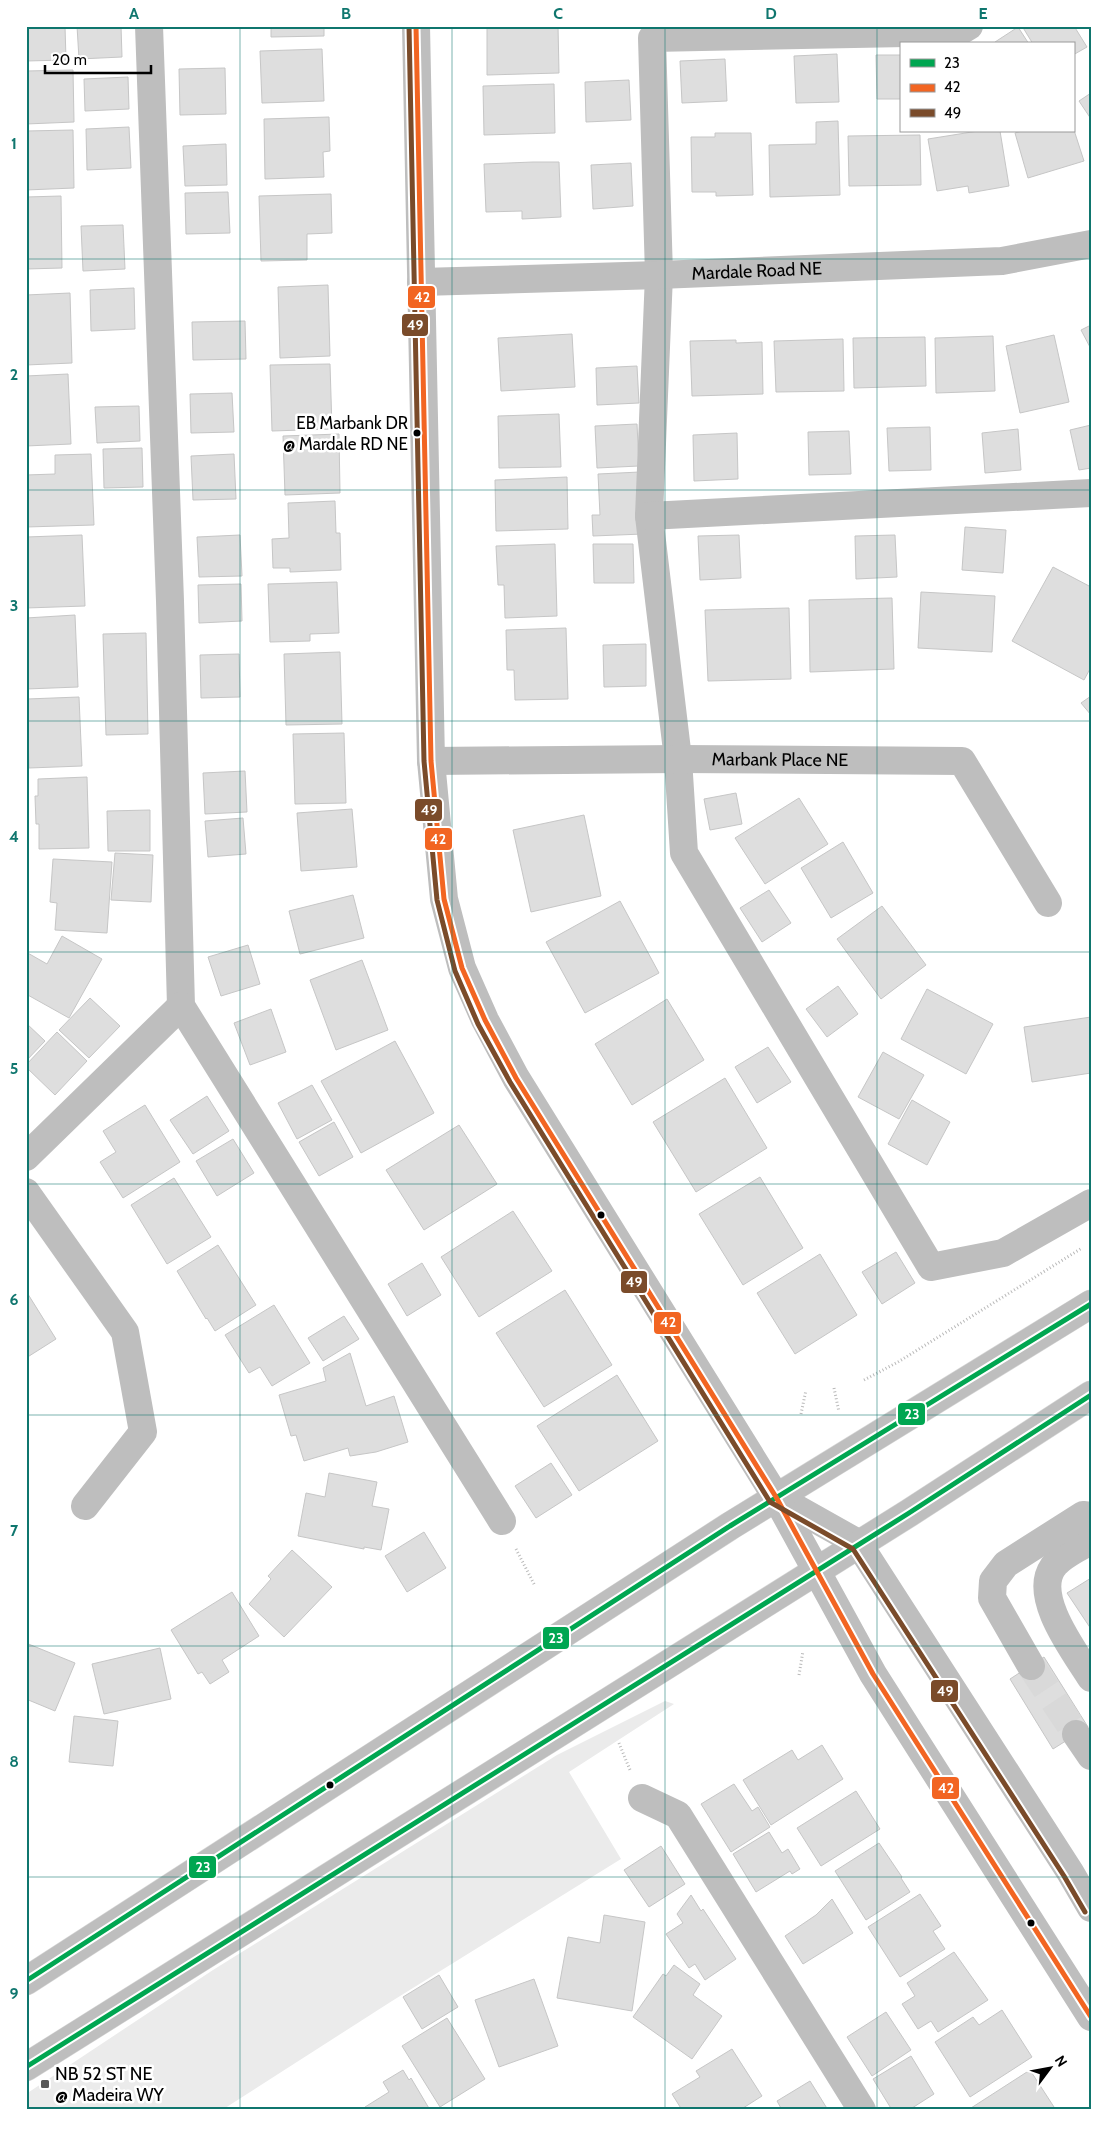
<svg xmlns="http://www.w3.org/2000/svg" width="1117" height="2136" font-family="Cabin,sans-serif">
  <rect width="100%" height="100%" fill="#fff"/>
  <polygon fill="#ebebeb" points="665,1701 674,1704 569,1772 621,1859 392,2001 222,2110 26,2110 26,2094 213,1970 557,1755"/>
  <g fill="#dedede" stroke="#c6c6c6">
    <polygon points="26,26 65,26 66,60 26,61"/>
    <polygon points="77,26 121,26 122,57 79,59"/>
    <polygon points="271,26 324,26 324,36 271,37"/>
    <polygon points="487,26 558,26 559,73 487,75"/>
    <polygon points="1022,26 1074,26 1087,47 1073,55 1073,44 1033,44"/>
    <polygon points="1018,27 1029,44 996,44 995,42"/>
    <polygon points="322,49 324,101 262,103 260,51"/>
    <polygon points="837,54 839,102 796,103 794,56"/>
    <polygon points="876,55 901,55 901,99 877,99"/>
    <polygon points="725,59 727,101 682,103 680,61"/>
    <polygon points="225,68 226,114 180,115 179,69"/>
    <polygon points="73,70 74,122 26,124 26,71"/>
    <polygon points="128,77 129,109 85,111 84,79"/>
    <polygon points="629,80 631,120 586,122 585,82"/>
    <polygon points="554,84 555,133 484,135 483,86"/>
    <polygon points="1091,93 1091,119 1079,101"/>
    <polygon points="329,117 330,151 323,152 324,177 265,179 264,119"/>
    <polygon points="838,121 840,195 770,197 769,145 816,144 816,122"/>
    <polygon points="129,127 131,168 87,170 86,129"/>
    <polygon points="1073,127 1084,161 1028,178 1015,133 1022,131 1073,131"/>
    <polygon points="73,130 74,188 26,190 26,131"/>
    <polygon points="978,131 1000,131 1009,186 969,193 968,186 937,191 928,139"/>
    <polygon points="715,133 751,133 753,195 716,196 716,192 692,192 691,137 715,137"/>
    <polygon points="920,135 921,185 849,186 848,136"/>
    <polygon points="226,144 227,185 185,186 183,146"/>
    <polygon points="533,162 559,162 561,217 522,219 522,211 486,212 484,164"/>
    <polygon points="631,163 633,206 593,209 591,165"/>
    <polygon points="228,192 230,233 186,234 185,193"/>
    <polygon points="331,194 332,233 307,234 307,260 261,261 259,196"/>
    <polygon points="61,196 62,268 26,269 26,197"/>
    <polygon points="123,225 125,269 83,271 81,226"/>
    <polygon points="328,285 330,356 280,358 278,287"/>
    <polygon points="134,288 135,329 91,331 90,290"/>
    <polygon points="70,293 72,363 26,365 26,295"/>
    <polygon points="245,321 246,359 193,360 192,322"/>
    <polygon points="1091,325 1091,349 1081,330"/>
    <polygon points="572,334 575,387 501,391 498,338"/>
    <polygon points="1054,335 1069,402 1020,413 1006,346"/>
    <polygon points="993,336 995,391 936,393 935,338"/>
    <polygon points="925,337 926,386 854,388 853,338"/>
    <polygon points="843,339 844,391 776,392 774,341"/>
    <polygon points="736,340 736,343 762,342 763,394 692,396 690,341"/>
    <polygon points="330,364 332,429 272,431 270,365"/>
    <polygon points="637,366 639,403 597,405 596,368"/>
    <polygon points="68,374 71,444 26,446 26,376"/>
    <polygon points="232,393 234,432 191,433 190,394"/>
    <polygon points="139,406 140,441 97,443 95,407"/>
    <polygon points="559,414 561,467 499,468 498,416"/>
    <polygon points="637,424 639,466 597,468 595,426"/>
    <polygon points="1091,425 1091,468 1079,470 1070,430"/>
    <polygon points="930,427 931,470 889,471 887,428"/>
    <polygon points="1018,429 1021,470 985,473 982,433"/>
    <polygon points="849,431 851,474 809,475 808,432"/>
    <polygon points="737,433 738,479 694,481 693,435"/>
    <polygon points="339,434 340,493 285,495 283,436"/>
    <polygon points="142,448 143,487 104,488 103,449"/>
    <polygon points="91,454 94,525 26,527 26,475 55,474 55,455"/>
    <polygon points="234,454 236,499 193,500 191,456"/>
    <polygon points="640,472 643,534 593,536 592,515 600,515 598,474"/>
    <polygon points="567,477 568,529 496,531 495,480"/>
    <polygon points="335,501 336,533 340,533 341,570 290,572 290,568 273,568 272,539 289,538 288,503"/>
    <polygon points="965,527 1006,530 1003,573 962,570"/>
    <polygon points="82,535 85,606 26,608 26,537"/>
    <polygon points="240,535 242,576 199,577 197,537"/>
    <polygon points="739,535 741,578 700,580 698,536"/>
    <polygon points="895,535 897,577 856,579 855,536"/>
    <polygon points="555,544 557,616 505,618 504,585 498,585 496,546"/>
    <polygon points="593,544 633,544 634,583 594,583"/>
    <polygon points="1053,567 1091,587 1091,667 1084,680 1012,641"/>
    <polygon points="337,582 339,633 310,634 310,641 270,642 268,584"/>
    <polygon points="241,584 242,621 199,623 198,585"/>
    <polygon points="921,592 995,596 992,652 918,648"/>
    <polygon points="892,598 894,669 810,672 809,600"/>
    <polygon points="789,608 791,679 708,681 705,610"/>
    <polygon points="75,615 78,687 26,689 26,618"/>
    <polygon points="566,628 568,699 515,700 514,670 507,670 506,630"/>
    <polygon points="146,633 148,734 106,735 103,634"/>
    <polygon points="646,644 646,686 604,687 603,645"/>
    <polygon points="340,652 342,724 286,725 284,654"/>
    <polygon points="239,654 240,697 201,698 200,655"/>
    <polygon points="1091,696 1091,715 1081,703"/>
    <polygon points="79,697 82,766 29,768 27,699"/>
    <polygon points="344,733 346,803 295,804 293,734"/>
    <polygon points="245,771 247,812 205,814 203,773"/>
    <polygon points="87,777 89,848 39,849 39,824 36,824 35,796 38,796 38,779"/>
    <polygon points="736,793 742,824 710,830 704,799"/>
    <polygon points="799,798 828,844 765,884 735,838"/>
    <polygon points="352,809 357,867 301,871 297,813"/>
    <polygon points="150,810 150,851 108,851 107,811"/>
    <polygon points="584,815 601,896 531,912 513,830"/>
    <polygon points="243,818 246,854 208,857 205,821"/>
    <polygon points="843,842 873,893 831,918 801,868"/>
    <polygon points="115,853 153,855 151,902 111,900"/>
    <polygon points="53,859 112,862 107,933 55,930 57,903 50,902"/>
    <polygon points="769,890 791,923 762,942 740,908"/>
    <polygon points="353,895 364,938 300,954 289,911"/>
    <polygon points="620,901 659,973 585,1013 546,942"/>
    <polygon points="882,906 926,965 881,999 837,939"/>
    <polygon points="62,936 102,959 69,1018 26,994 26,952 47,964"/>
    <polygon points="248,945 260,984 221,996 208,957"/>
    <polygon points="362,960 388,1030 336,1050 310,980"/>
    <polygon points="838,986 858,1014 827,1037 806,1009"/>
    <polygon points="927,989 993,1024 966,1074 901,1039"/>
    <polygon points="90,998 120,1026 89,1058 59,1030"/>
    <polygon points="667,999 704,1060 632,1105 595,1044"/>
    <polygon points="271,1009 286,1052 250,1065 234,1023"/>
    <polygon points="1091,1017 1091,1073 1032,1082 1024,1027"/>
    <polygon points="26,1023 45,1041 26,1061"/>
    <polygon points="57,1032 87,1061 55,1095 26,1067 26,1065"/>
    <polygon points="395,1041 434,1113 361,1153 321,1081"/>
    <polygon points="768,1047 791,1082 757,1103 735,1067"/>
    <polygon points="883,1052 924,1075 899,1119 858,1097"/>
    <polygon points="725,1078 767,1148 696,1192 653,1122"/>
    <polygon points="312,1085 332,1120 297,1139 278,1103"/>
    <polygon points="207,1096 229,1131 193,1154 170,1120"/>
    <polygon points="912,1100 950,1122 927,1165 888,1144"/>
    <polygon points="145,1105 180,1162 123,1198 100,1162 116,1152 103,1131"/>
    <polygon points="334,1122 353,1157 319,1176 299,1142"/>
    <polygon points="459,1125 497,1184 424,1230 386,1170"/>
    <polygon points="233,1139 254,1173 217,1196 196,1161"/>
    <polygon points="760,1177 803,1248 743,1285 699,1214"/>
    <polygon points="174,1178 211,1237 167,1264 131,1205"/>
    <polygon points="513,1211 552,1271 479,1317 441,1257"/>
    <polygon points="218,1245 256,1305 215,1331 207,1318 206,1319 177,1271"/>
    <polygon points="896,1252 915,1283 882,1304 862,1272"/>
    <polygon points="820,1254 857,1315 795,1354 757,1293"/>
    <polygon points="422,1263 441,1295 407,1316 388,1284"/>
    <polygon points="565,1290 612,1365 544,1407 496,1333"/>
    <polygon points="26,1291 56,1339 26,1358"/>
    <polygon points="274,1305 310,1363 272,1386 260,1367 249,1373 225,1335"/>
    <polygon points="344,1316 359,1339 323,1361 308,1338"/>
    <polygon points="350,1353 366,1406 394,1396 408,1442 376,1452 350,1456 348,1448 304,1461 296,1435 291,1436 279,1395 326,1381 323,1368"/>
    <polygon points="617,1375 658,1441 579,1491 537,1426"/>
    <polygon points="551,1463 572,1495 536,1518 515,1486"/>
    <polygon points="329,1473 377,1482 372,1506 389,1509 381,1550 364,1547 364,1549 298,1536 306,1493 325,1497"/>
    <polygon points="424,1532 446,1568 407,1592 385,1556"/>
    <polygon points="292,1550 332,1587 284,1637 249,1604 271,1579 268,1576"/>
    <polygon points="1091,1578 1091,1629 1067,1593"/>
    <polygon points="232,1592 259,1636 222,1660 229,1672 210,1684 202,1672 198,1674 171,1630"/>
    <polygon points="26,1643 75,1663 55,1711 26,1699"/>
    <polygon points="160,1648 171,1699 104,1714 92,1664"/>
    <polygon points="1044,1657 1088,1727 1053,1749 1010,1679"/>
    <polygon points="74,1716 118,1721 113,1766 69,1762"/>
    <polygon points="822,1745 843,1779 771,1825 743,1780 792,1750 798,1760"/>
    <polygon points="734,1784 752,1811 758,1807 770,1827 731,1852 701,1804"/>
    <polygon points="856,1791 880,1829 821,1866 797,1828"/>
    <polygon points="769,1832 782,1853 788,1849 800,1869 792,1874 790,1871 756,1892 733,1854"/>
    <polygon points="879,1843 902,1877 901,1878 910,1892 866,1920 835,1871"/>
    <polygon points="661,1846 685,1884 649,1907 624,1870"/>
    <polygon points="920,1894 941,1926 933,1931 945,1949 900,1977 868,1927"/>
    <polygon points="691,1895 701,1911 703,1909 736,1959 705,1980 695,1964 689,1968 666,1934 683,1923 677,1914"/>
    <polygon points="832,1899 853,1933 803,1964 785,1936 816,1915"/>
    <polygon points="604,1915 645,1922 632,2011 557,1998 568,1937 600,1943"/>
    <polygon points="954,1952 988,2000 938,2032 931,2021 918,2029 902,2004 915,1996 907,1983"/>
    <polygon points="674,1965 700,1984 693,1995 722,2016 692,2059 633,2017 663,1974 666,1976"/>
    <polygon points="439,1975 458,2007 422,2029 403,1997"/>
    <polygon points="534,1979 558,2046 499,2067 475,2000"/>
    <polygon points="1002,2010 1032,2057 970,2097 935,2042 973,2017 979,2025"/>
    <polygon points="886,2012 911,2050 872,2076 847,2037"/>
    <polygon points="447,2018 485,2079 440,2107 402,2046"/>
    <polygon points="732,2049 762,2096 740,2110 682,2110 672,2094 700,2077 696,2071"/>
    <polygon points="911,2056 934,2094 909,2110 892,2110 873,2079"/>
    <polygon points="403,2070 409,2080 411,2078 430,2110 366,2110 365,2107 389,2092 383,2082"/>
    <polygon points="1030,2070 1054,2107 1050,2110 972,2110 971,2108"/>
    <polygon points="810,2081 828,2110 782,2110 777,2101"/>
  </g>
  <g fill="none" stroke-linecap="round" stroke-linejoin="round">
    <polyline stroke="#d9d9d9" stroke-width="28" stroke-dasharray="28 14" stroke-linecap="butt" points="1031,1666 1076,1734"/>
    <g stroke="#dbdbdb" stroke-width="29">
      <g id="major">
        <polyline points="26,1981 730,1526 1091,1304"/>
        <polyline points="26,2067 909,1513 1091,1395"/>
      </g>
    </g>
    <g stroke="#b9b9b9" stroke-width="3" stroke-dasharray="1 2.5" stroke-linecap="butt">
      <polyline points="864,1380 898,1362 1082,1248"/>
      <polyline points="834,1388 839,1412"/>
      <polyline points="801,1414 806,1390"/>
      <polyline points="516,1549 535,1586"/>
      <polyline points="799,1675 803,1651"/>
      <polyline points="619,1743 630,1770"/>
    </g>
    <g stroke="#bebebe" stroke-width="28">
      <polyline points="149,26 170,601 181,1006 502,1521"/>
      <polyline points="416,26 431,761 444,899 462,968 485,1020 516,1078 776,1497 873,1674 1091,2017"/>
      <polyline points="969,26 959,32 652,38 659,275 649,516 678,759 684,853 931,1267 1003,1253 1091,1203"/>
      <path id="s1" d="M 421,282 L 659,275 L 1002,261 L 1091,244"/>
      <polyline points="649,516 1091,493"/>
      <path id="s2" d="M 431,761 L 678,759 L 962,761 L 1048,903"/>
      <polyline points="26,1157 181,1006"/>
      <polyline points="26,1192 125,1332 143,1432 85,1506"/>
      <polyline points="776,1497 858,1543 1070,1872 1091,1908"/>
      <path d="M 1091,1541 C 1079,1548 1062,1555 1053,1567 C 1032,1597 1075,1652 1091,1678"/>
      <polyline points="1031,1666 992,1598 993,1581 1006,1564 1083,1515 1091,1516"/>
      <polyline points="1076,1734 1091,1756"/>
      <polyline points="642,1798 678,1815 862,2110"/>
    </g>
    <use href="#major" stroke="#bebebe" stroke-width="28"/>
    <g stroke="#fff" stroke-width="9">
      <g id="bus-1">
        <polyline points="26,1981 730,1526 1091,1304"/>
        <polyline points="26,2067 909,1513 1091,1395"/>
      </g>
    </g>
    <g stroke="#fff" stroke-width="9">
      <polyline id="bus-2" points="416,26 431,761 444,899 462,968 485,1020 516,1078 776,1497 873,1674 1091,2017"/>
    </g>
    <g stroke="#fff" stroke-width="9">
      <polyline id="bus-3" points="409,26 424,761 437,900 455,971 478,1024 510,1082 770,1502 853,1549 1064,1876 1085,1912"/>
    </g>
    <use href="#bus-1" stroke="#00a651" stroke-width="5"/>
    <use href="#bus-2" stroke="#f26522" stroke-width="5"/>
    <use href="#bus-3" stroke="#7a4b2a" stroke-width="5"/>
  </g>
  <path fill="none" stroke="#0f766e" stroke-width="1" stroke-opacity="0.55" d="M 240,26 L 240,2110M 452,26 L 452,2110M 665,26 L 665,2110M 877,26 L 877,2110M 26,259 L 1091,259M 26,490 L 1091,490M 26,721 L 1091,721M 26,952 L 1091,952M 26,1184 L 1091,1184M 26,1415 L 1091,1415M 26,1646 L 1091,1646M 26,1877 L 1091,1877"/>
  <g fill="#000" stroke="#fff" stroke-width="2">
    <circle cx="417" cy="433" r="4.5"/>
    <circle cx="601" cy="1215" r="4.5"/>
    <circle cx="330" cy="1785" r="4.5"/>
    <circle cx="1031" cy="1923" r="4.5"/>
  </g>
  <rect fill="#595959" stroke="#fff" stroke-width="2" x="40" y="2079" width="10" height="10" rx="2.5"/>
  <g text-anchor="middle" stroke-width="5" stroke-linejoin="round" paint-order="stroke">
    <g font-size="17" fill="#000" stroke="#fff" text-anchor="end">
      <text x="408" y="429">EB Marbank DR<tspan x="408" dy="21">@ Mardale RD NE</tspan></text>
    </g>
    <g font-size="18" fill="#000" stroke="#fff">
      <text dy="6" stroke="none"><textPath href="#s1" startOffset="336">Mardale Road NE</textPath></text>
      <text dy="6" stroke="none"><textPath href="#s2" startOffset="349">Marbank Place NE</textPath></text>
    </g>
    <g font-size="18" fill="#000" stroke="#fff" text-anchor="start">
      <text x="55" y="2080">NB 52 ST NE<tspan x="55" dy="21">@ Madeira WY</tspan></text>
    </g>
  </g>
  <g stroke="#fff" stroke-width="2">
    <rect x="407" y="285" width="29" height="24" rx="5" fill="#f26522"/>
    <rect x="401" y="313" width="28" height="24" rx="5" fill="#7a4b2a"/>
    <rect x="414" y="798" width="29" height="24" rx="5" fill="#7a4b2a"/>
    <rect x="424" y="827" width="29" height="24" rx="5" fill="#f26522"/>
    <rect x="620" y="1270" width="28" height="24" rx="5" fill="#7a4b2a"/>
    <rect x="653" y="1311" width="29" height="24" rx="5" fill="#f26522"/>
    <rect x="897" y="1402" width="29" height="24" rx="5" fill="#00a651"/>
    <rect x="542" y="1626" width="28" height="24" rx="5" fill="#00a651"/>
    <rect x="930" y="1679" width="29" height="24" rx="5" fill="#7a4b2a"/>
    <rect x="931" y="1776" width="29" height="24" rx="5" fill="#f26522"/>
    <rect x="188" y="1855" width="29" height="24" rx="5" fill="#00a651"/>
  </g>
  <g font-size="14" text-anchor="middle" font-weight="bold" fill="#fff">
    <text x="422" y="302">42</text>
    <text x="415" y="330">49</text>
    <text x="429" y="815">49</text>
    <text x="438" y="844">42</text>
    <text x="634" y="1287">49</text>
    <text x="668" y="1327">42</text>
    <text x="912" y="1419">23</text>
    <text x="556" y="1643">23</text>
    <text x="945" y="1696">49</text>
    <text x="946" y="1793">42</text>
    <text x="203" y="1872">23</text>
  </g>
  <rect width="1117" height="2136" fill="none" stroke="#ffffff" stroke-width="55"/>
  <rect x="900" y="42" width="175" height="90" fill="#ffffff" stroke="#999999"/>
  <rect x="910" y="59" width="25" height="8" fill="#00a651" stroke="#999999"/>
  <text x="944" y="68" font-size="15" fill="#000000">23</text>
  <rect x="910" y="84" width="25" height="8" fill="#f26522" stroke="#999999"/>
  <text x="944" y="92" font-size="15" fill="#000000">42</text>
  <rect x="910" y="109" width="25" height="8" fill="#7a4b2a" stroke="#999999"/>
  <text x="944" y="118" font-size="15" fill="#000000">49</text>
  <g transform="translate(1050 2068) rotate(58)" stroke="#ffffff" stroke-width="4" paint-order="stroke">
  <path d="M0-4L9 19L0 12L-9 19Z" fill="#000000"/>
  <text y="-8" font-size="14" font-weight="bold" text-anchor="middle" fill="#000000">N</text>
  </g>
  <path d="M45 65v8h106v-8" fill="none" stroke="#000000" stroke-width="2.5"/>
  <text x="52" y="65" font-size="15" fill="#000000" stroke="#ffffff" stroke-width="4" paint-order="stroke">20 m</text>
  <rect x="28" y="28" width="1062" height="2080" fill="none" stroke="#0f766e" stroke-width="2"/>
  <g font-size="16" text-anchor="middle" font-weight="bold" fill="#0f766e">
    <text x="134" y="19">A</text>
    <text x="346" y="19">B</text>
    <text x="558" y="19">C</text>
    <text x="771" y="19">D</text>
    <text x="983" y="19">E</text>
    <text x="14" y="149">1</text>
    <text x="14" y="380">2</text>
    <text x="14" y="611">3</text>
    <text x="14" y="842">4</text>
    <text x="14" y="1074">5</text>
    <text x="14" y="1305">6</text>
    <text x="14" y="1536">7</text>
    <text x="14" y="1767">8</text>
    <text x="14" y="1999">9</text>
  </g>
</svg>
